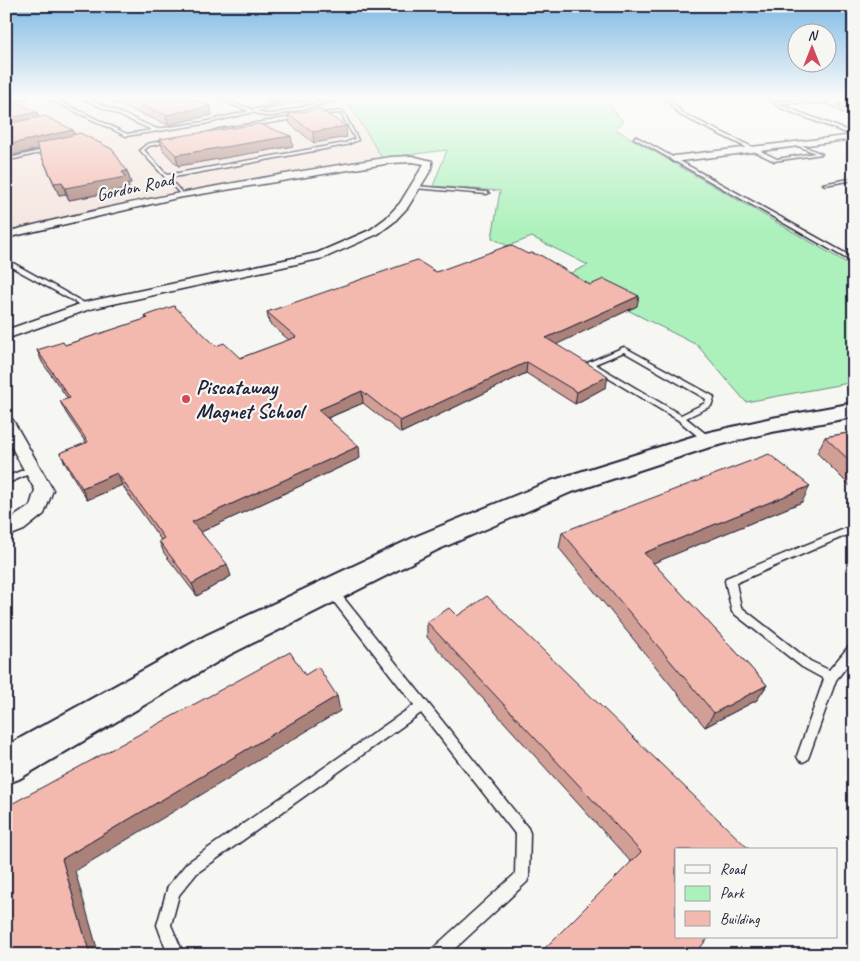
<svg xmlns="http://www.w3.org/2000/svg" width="860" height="961" font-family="Caveat,sans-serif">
  <rect width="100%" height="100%" fill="#f6f6f2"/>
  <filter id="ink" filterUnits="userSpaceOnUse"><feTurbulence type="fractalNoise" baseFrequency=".02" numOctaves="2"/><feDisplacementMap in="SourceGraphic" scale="10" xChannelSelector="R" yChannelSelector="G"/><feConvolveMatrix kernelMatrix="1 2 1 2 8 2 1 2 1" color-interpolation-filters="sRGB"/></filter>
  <g filter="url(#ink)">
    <polygon fill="#f5e4de" points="28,97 345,97 382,158 243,179 82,212 6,231 6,101"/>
    <polygon fill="#acf1bc" stroke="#678a7c" points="345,97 604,97 623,122 615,129 854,267 854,382 746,402 697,345 562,277 588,265 532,237 508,246 492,238 500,191 433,186 447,150 382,158"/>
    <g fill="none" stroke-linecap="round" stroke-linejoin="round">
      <g stroke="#22223b" stroke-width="3">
        <g id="lane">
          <polygon points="45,97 54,99 72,97 57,100 127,134 152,130 79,97 84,97 157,129 204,122 249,111 213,97 218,97 253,110 304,97 311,97 257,111 264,114 274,114 334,99 334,97 338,97 338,100 274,116 264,116 253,112 204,124 126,136"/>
          <polygon points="664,97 668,97 682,113 777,159 815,153 796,145 797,143 822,154 774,161 680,115"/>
          <polygon points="767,97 771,97 776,101 854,101 854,103 834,103 854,116 854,119 829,103 779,103 783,106 854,133 854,136 781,108"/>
          <polygon points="343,111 358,140 346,145 169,178 183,194 181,195 140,150 147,144 172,139 172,141 149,146 144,150 167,175 345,143 355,139 341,113 314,115 312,114"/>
          <polygon points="299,116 300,118 220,131 206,135 204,134 219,129"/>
          <polygon points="635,136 854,258 854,263 634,138"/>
          <polygon points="51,148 52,150 6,161 6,159"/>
          <polygon points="854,178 854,180 825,185 823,184"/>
          <polygon points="416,186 487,192 489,193 487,194 414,188 414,187"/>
          <polygon points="6,259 88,305 89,306 84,307 6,264"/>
          <path d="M 624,347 L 713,396 L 714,398 L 711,406 L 686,418 L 711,438 L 712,440 L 711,442 L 705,442 L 678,420 L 585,364 ZM 624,352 L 706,399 L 705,403 L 681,415 L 595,364 Z"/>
          <polygon points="33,466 36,467 37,469 36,471 6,484 6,477"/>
          <polygon points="854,525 854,532 736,583 741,607 810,661 829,670 850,645 854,643 854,657 836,680 809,756 807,760 803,762 799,760 797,756 824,679 802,667 732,612 725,581 726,578"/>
          <polygon points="331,586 335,587 528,828 530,833 529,877 527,882 448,955 428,955 431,950 515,874 516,835 421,713 197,873 179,895 171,925 184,955 168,955 157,925 168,886 187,863 414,705 327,593 326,590 327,587"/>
        </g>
      </g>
      <g stroke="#22223b" stroke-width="3">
        <g id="street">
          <polygon points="15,97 28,97 6,103 6,99"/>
          <polygon points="854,135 854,139 674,162 670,159 674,156"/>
          <path d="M 412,156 L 432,161 L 432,168 L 408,207 L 394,222 L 378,234 L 324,258 L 90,309 L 6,339 L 6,330 L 86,302 L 317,253 L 370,230 L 386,218 L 400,203 L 424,164 L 412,162 L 391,163 L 177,198 L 6,238 L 6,232 C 133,199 261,177 391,157 Z"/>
          <polygon points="6,417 12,419 14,422 53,490 44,514 24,530 6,537 6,522 30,506 35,490 6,437"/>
        </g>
      </g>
      <g stroke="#22223b" stroke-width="4">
        <polygon id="secondary" points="854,403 854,417 772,432 707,448 569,493 437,550 229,655 19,779 6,784 6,746 207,635 417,536 551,481 701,434 772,418"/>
      </g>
      <use href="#lane" fill="#f6f6f2" fill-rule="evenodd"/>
      <use href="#street" fill="#f6f6f2" fill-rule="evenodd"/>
      <use href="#secondary" fill="#f6f6f2" fill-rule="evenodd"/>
    </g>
    <g fill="#d29f96" stroke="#22223b">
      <polygon points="100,97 187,97 210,106 212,115 168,125"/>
      <polygon points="255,97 290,97 269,102"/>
      <polygon points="37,112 39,117 74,135 127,171 131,183 128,183 129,189 69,200 66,194 59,195 38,149 6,157"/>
      <polygon points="288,114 347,137 314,143 290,124"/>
      <polygon points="160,139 293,146 178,166 163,150"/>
      <polygon points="528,254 590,285 637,306 556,344 606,387 575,404 526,373 401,433 363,403 328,418 360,458 201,532 231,576 197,596 164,553 159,541 161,540 122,485 87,500 66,465 60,453 86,443 66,413 60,401 68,399 42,362 37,350 65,345 146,319 145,316 216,346 240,358 289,340 269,323 267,312 436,272"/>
      <polygon points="854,432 854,488 852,488 817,453 825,437"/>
      <polygon points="802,502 653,563 767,685 757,700 705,727 559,548 562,532"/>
      <polygon points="457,616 750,850 631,862 427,637 427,622"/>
    </g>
    <g fill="#ab827a" stroke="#22223b">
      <polygon points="268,97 290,97 269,102"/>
      <polygon points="210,106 212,115 168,125 166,115"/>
      <polygon points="37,112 41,122 6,130 6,119"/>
      <polygon points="346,126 347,137 314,143 313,132"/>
      <polygon points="73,130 76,140 36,144 38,149 6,157 6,145"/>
      <polygon points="291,136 293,146 178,166 176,155"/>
      <polygon points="127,171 131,183 128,183 129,189 69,200 65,188"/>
      <polygon points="62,182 66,194 59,195 54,183"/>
      <polygon points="639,296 637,306 545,350 546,338"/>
      <polygon points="527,362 526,373 401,433 400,421"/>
      <polygon points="608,376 606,387 575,404 577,392"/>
      <polygon points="362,391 363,403 320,421 318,410"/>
      <polygon points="359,446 360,458 197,534 192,522"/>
      <polygon points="117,473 122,485 87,500 82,488"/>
      <polygon points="810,486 802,502 639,569 644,553"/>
      <polygon points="227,564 231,576 197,596 192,584"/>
      <polygon points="767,685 757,700 705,727 714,713"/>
      <polygon points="337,696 340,711 75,871 99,955 90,955 62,859"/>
    </g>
    <g fill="#f4b9ae" stroke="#22223b">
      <polygon points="121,97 187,97 210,106 166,115"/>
      <polygon points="13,100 37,112 6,119 6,101"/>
      <polygon points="319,109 346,126 313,132 288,114"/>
      <polygon points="45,116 73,130 6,145 6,124"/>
      <polygon points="259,124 291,136 176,155 160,139"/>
      <polygon points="80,133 112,149 127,171 122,172 126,177 65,188 62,182 54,183 36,144"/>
      <polygon points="510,245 528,254 532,253 542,256 590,285 604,279 639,296 546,338 608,376 577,392 527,362 400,421 362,391 318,410 359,446 192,522 227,564 192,584 159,541 164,538 117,473 82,488 60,453 88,442 60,401 70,398 37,350 63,342 65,345 148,318 145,316 174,306 216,346 224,343 240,358 296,337 267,312 417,260 436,272"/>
      <polygon points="854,432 854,465 825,437"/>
      <polygon points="769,454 810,486 644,553 767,685 714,713 562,532"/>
      <polygon points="487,596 750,850 676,850 676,937 709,937 694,955 538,955 641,852 427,622 449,608 457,616"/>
      <polygon points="290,652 305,675 318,667 337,696 62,859 90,955 6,955 6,807"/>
    </g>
  </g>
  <linearGradient id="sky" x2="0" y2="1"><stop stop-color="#7ebae5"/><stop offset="0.42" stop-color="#fbfbf9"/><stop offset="1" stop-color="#fbfbf9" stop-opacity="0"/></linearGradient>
  <rect width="860" height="232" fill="url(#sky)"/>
  <circle fill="#d1495b" stroke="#f6f6f2" stroke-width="2" cx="186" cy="399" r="5"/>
  <g text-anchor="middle" stroke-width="4.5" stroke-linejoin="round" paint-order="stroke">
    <g font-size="18" fill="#22223b" stroke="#f6f6f2">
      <text transform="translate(135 187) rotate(-12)" y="6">Gordon Road</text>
    </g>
    <g font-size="21" font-weight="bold" fill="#22223b" stroke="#f6f6f2" text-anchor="start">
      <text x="196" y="394">Piscataway<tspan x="196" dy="24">Magnet School</tspan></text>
    </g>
  </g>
  <rect width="860" height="961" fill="none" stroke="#f6f6f2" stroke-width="25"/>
  <rect x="12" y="12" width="835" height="936" fill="none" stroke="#22223b" stroke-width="2" filter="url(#ink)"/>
  <rect x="675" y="848" width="162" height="90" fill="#f6f6f2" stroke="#a1a1a9"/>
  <rect x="685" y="865" width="25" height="8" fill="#f6f6f2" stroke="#a1a1a9"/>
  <text x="720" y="874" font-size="15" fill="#22223b">Road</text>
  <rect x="685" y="886" width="25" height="15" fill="#acf1bc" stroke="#a1a1a9"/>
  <text x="720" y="898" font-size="15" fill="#22223b">Park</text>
  <rect x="685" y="911" width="25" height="15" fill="#f4b9ae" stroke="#a1a1a9"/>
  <text x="720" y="924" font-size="15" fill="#22223b">Building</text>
  <g transform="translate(812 48)"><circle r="24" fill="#f6f6f2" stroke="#a1a1a9"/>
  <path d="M0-4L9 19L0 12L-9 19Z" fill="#d1495b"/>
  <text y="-8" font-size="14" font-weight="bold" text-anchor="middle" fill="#22223b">N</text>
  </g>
</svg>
